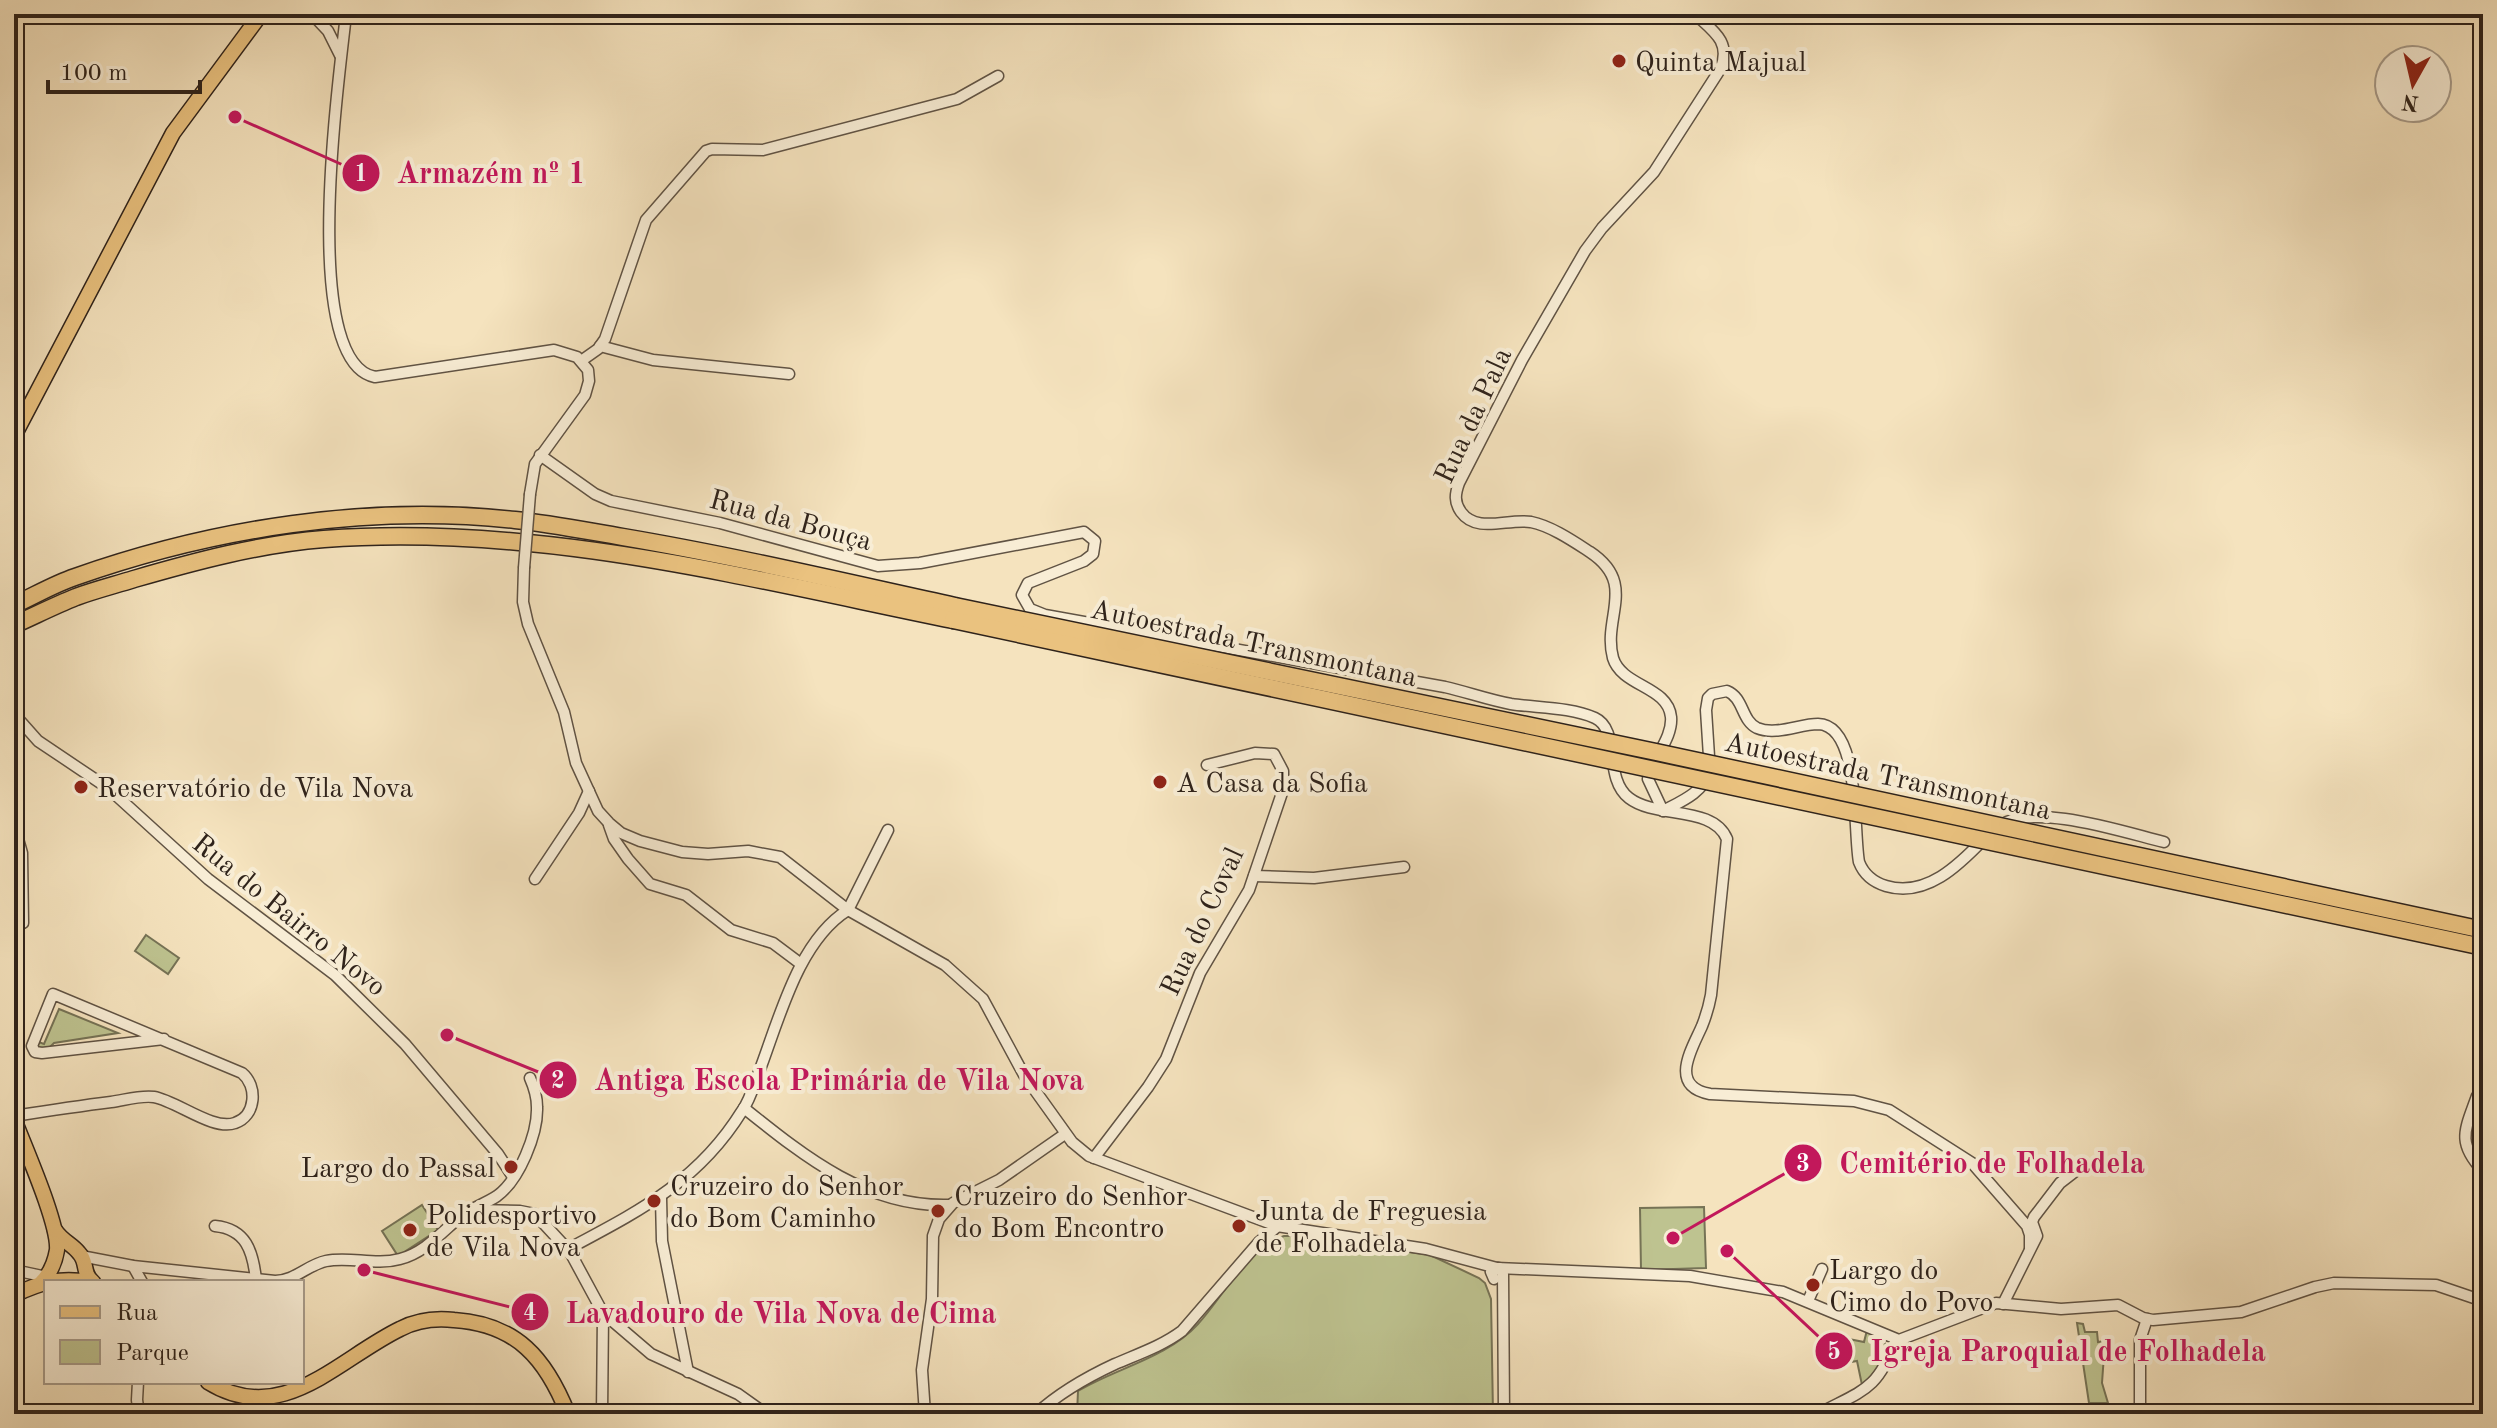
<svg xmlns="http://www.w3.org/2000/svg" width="2497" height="1428" font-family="'Old Standard TT',serif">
  <rect width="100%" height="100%" fill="#f5e3be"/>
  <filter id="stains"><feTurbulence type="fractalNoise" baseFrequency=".0025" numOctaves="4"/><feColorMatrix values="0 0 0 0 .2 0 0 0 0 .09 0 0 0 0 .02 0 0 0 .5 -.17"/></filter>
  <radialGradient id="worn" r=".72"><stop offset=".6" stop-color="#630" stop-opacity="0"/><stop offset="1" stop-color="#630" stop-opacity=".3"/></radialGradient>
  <g fill="#bec390" stroke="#767356" stroke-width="2">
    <polygon points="146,935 179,958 168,974 135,951"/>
    <polygon points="59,1009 118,1033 54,1043 45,1052 38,1051 36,1041 44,1044"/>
    <polygon points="422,1205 438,1230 398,1256 382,1231"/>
    <polygon points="1704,1207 1706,1268 1641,1270 1640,1208"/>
    <path d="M 1284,1236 L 1305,1236 L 1430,1255 L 1479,1278 L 1485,1283 L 1491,1299 L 1493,1414 L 1077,1414 L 1078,1391 C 1116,1368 1167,1358 1198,1324 C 1223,1297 1248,1247 1284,1236 Z"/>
    <polygon points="2077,1323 2083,1324 2085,1332 2097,1332 2098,1342 2105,1341 2102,1383 2108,1403 2089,1403"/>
    <polygon points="1867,1330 1883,1340 1888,1349 1877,1372 1862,1385 1857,1361 1845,1363 1839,1337 1864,1342"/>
  </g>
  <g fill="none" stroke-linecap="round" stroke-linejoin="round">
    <g stroke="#605344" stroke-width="13">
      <g id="minor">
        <polyline points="312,14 328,31 340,55"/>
        <path d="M 346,14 C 340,73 298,362 375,377 L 554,350 L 577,357 L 588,370 L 589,381 L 585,395 L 535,464 L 530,494"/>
        <polyline points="600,346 653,360 789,374"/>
        <polyline points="581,361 598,349 605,339 646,220 706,151 712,149 763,150 957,99 998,76"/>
        <path d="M 540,455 L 595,494 L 611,501 L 720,523 L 878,566 L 920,563 L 1084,532 L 1095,541 L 1093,554 L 1084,561 L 1028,583 L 1022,595 L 1030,609 L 1045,615 L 1445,687 C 1467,692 1489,700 1511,704 C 1537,708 1570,707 1595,718 C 1621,730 1603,778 1629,798 C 1656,819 1713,805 1727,839 L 1711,995 C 1709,1006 1706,1016 1702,1026 C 1692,1049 1668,1086 1710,1094 L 1854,1101 L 1889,1110 L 1972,1163 L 2027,1226 L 2030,1235 L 2030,1248"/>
        <polyline points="524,568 523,602 528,624 564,712 576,763 598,811 609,823 621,833 640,841 682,852 708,854 748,851 780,857 848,910 945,965 983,999 1024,1075 1072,1142 1089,1156 1277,1226 1426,1249 1497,1268"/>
        <polyline points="14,714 38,741 108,788 208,879 335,975 405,1044 498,1154 513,1177"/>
        <path d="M 1663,811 L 1648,779 C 1652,759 1673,738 1671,717 C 1668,686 1622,687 1613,658 C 1602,617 1638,584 1590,552 C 1573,541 1551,526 1531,522 C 1508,518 1477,534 1461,512 C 1454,502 1455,494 1459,483 L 1522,360 L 1585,251 L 1602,228 L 1654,172 L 1721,68 C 1731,41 1713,31 1695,14"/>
        <path d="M 1663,811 C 1682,801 1702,793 1710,772 L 1706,710 L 1708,698 L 1712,694 L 1727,691 C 1744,698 1741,720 1757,728 C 1776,736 1799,724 1818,724 C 1861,725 1853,831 1859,862 C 1864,875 1873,882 1886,886 C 1926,898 1959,865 1984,839"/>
        <polyline points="14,825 22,853 23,923"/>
        <polyline points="609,825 614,839 628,859 650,884 686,895 731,930 773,943 801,964"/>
        <path d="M 1999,826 C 2034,802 2123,832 2164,842"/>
        <polyline points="1254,876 1314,878 1404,867"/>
        <polyline points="535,879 579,813 589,791"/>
        <polyline points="848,910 888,830"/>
        <path d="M 2477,1096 C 2465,1130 2456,1142 2483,1171"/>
        <path d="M 744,1108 C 805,1157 868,1208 950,1205"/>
        <path d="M 14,1116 C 46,1111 79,1106 111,1102 C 125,1100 141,1095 154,1097 C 177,1101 213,1131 235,1123 C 256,1116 258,1086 242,1073 L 53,994 L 32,1046 L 35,1052 L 42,1053 L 164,1039"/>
        <polyline points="1094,1158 1148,1087 1166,1059 1200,973 1249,890 1283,790 1283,771 1274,754 1255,753 1207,765"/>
        <polyline points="661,1198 662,1241 688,1372"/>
        <polyline points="475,1210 520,1211 535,1214 570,1252 603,1313 602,1414"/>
        <path d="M 215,1226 C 246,1229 253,1251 256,1280"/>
        <path d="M 568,1249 C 639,1211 698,1182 742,1111 C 750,1100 754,1085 759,1072 C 779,1020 798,941 848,910"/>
        <path d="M 81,1256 L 133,1266 L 275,1281 C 295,1281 307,1265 326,1261 C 350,1256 375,1266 400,1259 C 424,1253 441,1233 460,1217 C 471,1208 485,1204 497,1196 C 519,1180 538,1134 537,1107 C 537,1097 534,1087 530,1078"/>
        <polyline points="133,1266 142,1282"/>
        <polyline points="1499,1268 1503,1274 1504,1414"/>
        <polyline points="14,1270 47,1277"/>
        <polyline points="1494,1279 1491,1272 1497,1268 1690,1276 1783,1292 1899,1340 1996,1303 2061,1309 2118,1305 2143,1318 2153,1320 2241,1312 2315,1287 2334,1283 2436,1285 2483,1301"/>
        <polyline points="1808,1301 1822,1269"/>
        <polyline points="2003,1304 2037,1236 2032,1222 2034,1217 2060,1183 2082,1166"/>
        <polyline points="603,1313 651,1354 738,1394 766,1414"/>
        <polyline points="138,1382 137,1400 139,1414"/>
        <polyline points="925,1414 922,1370 932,1299 933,1236 939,1219 953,1203 999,1180 1065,1134"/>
        <path d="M 1036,1414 C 1059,1393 1087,1377 1115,1364 C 1138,1354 1162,1346 1182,1331 L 1259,1242 L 1278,1226"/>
        <path d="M 1818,1414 C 1863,1390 1877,1391 1896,1340"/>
        <polyline points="2140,1414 2140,1340 2147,1319"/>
      </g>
    </g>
    <g stroke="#2f231b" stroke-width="17">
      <g id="major">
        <polyline points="14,436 173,133 261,14"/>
        <path d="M 14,1119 C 25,1148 59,1224 57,1250 C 55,1262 50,1274 41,1283"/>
        <path d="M 55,1230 C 62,1241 72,1244 79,1253 C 88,1262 82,1274 93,1282"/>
        <path d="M 14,1295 C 41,1282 60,1277 90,1282"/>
        <path d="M 208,1382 C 282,1428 338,1359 400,1329 C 417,1320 436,1318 454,1320 C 517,1324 546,1359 568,1414"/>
      </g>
    </g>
    <g stroke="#2f231b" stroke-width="19">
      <g id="highway">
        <path d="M 14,605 C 34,596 54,584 75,577 C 214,528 368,504 515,520 C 552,524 587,531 623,537 C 735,556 845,582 955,606"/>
        <path d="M 16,624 C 36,615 56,605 76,597 C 95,590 115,585 134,579 C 196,561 260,544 324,539 C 537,523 746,578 953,620"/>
      </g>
    </g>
    <use href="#minor" stroke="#f8edd5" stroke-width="10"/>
    <use href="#major" stroke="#eac27f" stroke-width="14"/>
    <use href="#highway" stroke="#eac27f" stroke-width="16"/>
    <g stroke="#605344" stroke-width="13" stroke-linecap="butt">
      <polyline id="minor-bridge" points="524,568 530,494"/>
    </g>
    <g stroke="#2f231b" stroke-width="19" stroke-linecap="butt">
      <g id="highway-bridge">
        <polyline points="955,606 1656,752 2483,930"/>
        <polyline points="953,620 2483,947"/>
      </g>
    </g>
    <use href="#minor-bridge" stroke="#f8edd5" stroke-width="10"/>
    <use href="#highway-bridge" stroke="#eac27f" stroke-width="16"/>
  </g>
  <g fill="#8f2418" stroke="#f8edd5" stroke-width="3">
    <circle cx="1619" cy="61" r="8"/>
    <circle cx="1160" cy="782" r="8"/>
    <circle cx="81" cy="787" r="8"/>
    <circle cx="511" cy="1167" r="8"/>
    <circle cx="654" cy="1201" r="8"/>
    <circle cx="938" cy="1211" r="8"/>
    <circle cx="1239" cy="1226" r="8"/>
    <circle cx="410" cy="1230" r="8"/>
    <circle cx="1813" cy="1285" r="8"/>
  </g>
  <g text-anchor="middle" stroke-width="8" stroke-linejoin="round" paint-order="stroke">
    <g font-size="28" fill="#2f231b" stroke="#f8edd5" text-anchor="start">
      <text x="1635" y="71">Quinta Majual</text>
      <text x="1176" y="792">A Casa da Sofia</text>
      <text x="97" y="797">Reservatório de Vila Nova</text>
      <text x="495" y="1177" text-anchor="end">Largo do Passal</text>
      <text x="670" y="1195">Cruzeiro do Senhor<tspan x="670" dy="32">do Bom Caminho</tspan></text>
      <text x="954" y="1205">Cruzeiro do Senhor<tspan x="954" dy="32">do Bom Encontro</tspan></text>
      <text x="1255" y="1220">Junta de Freguesia<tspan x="1255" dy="32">de Folhadela</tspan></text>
      <text x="426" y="1224">Polidesportivo<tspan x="426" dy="32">de Vila Nova</tspan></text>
      <text x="1829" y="1279">Largo do<tspan x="1829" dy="32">Cimo do Povo</tspan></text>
    </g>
    <g font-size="28" fill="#2f231b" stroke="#f8edd5">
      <text transform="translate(1472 415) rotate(-65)" y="10">Rua da Pala</text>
      <text transform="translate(791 519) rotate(15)" y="10">Rua da Bouça</text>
      <text transform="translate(1254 642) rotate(12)" y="10">Autoestrada Transmontana</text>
      <text transform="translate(1888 775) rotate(12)" y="10">Autoestrada Transmontana</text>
      <text transform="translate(290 914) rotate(39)" y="10">Rua do Bairro Novo</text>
      <text transform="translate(1201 921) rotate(-65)" y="10">Rua do Coval</text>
    </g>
  </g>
  <path fill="none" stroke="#c2185b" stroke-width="3" d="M235 117L361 173M447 1035L558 1080M1673 1238L1803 1163M364 1270L530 1312M1727 1251L1834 1351"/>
  <g fill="#c2185b" stroke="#f8edd5" stroke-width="3">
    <circle cx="235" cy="117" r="8"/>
    <circle cx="447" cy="1035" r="8"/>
    <circle cx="1673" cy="1238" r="8"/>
    <circle cx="364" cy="1270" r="8"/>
    <circle cx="1727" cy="1251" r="8"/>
    <circle cx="361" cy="173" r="20"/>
    <circle cx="558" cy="1080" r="20"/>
    <circle cx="1803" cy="1163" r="20"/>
    <circle cx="530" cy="1312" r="20"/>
    <circle cx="1834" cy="1351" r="20"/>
  </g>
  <g font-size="24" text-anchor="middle" font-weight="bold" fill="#fff">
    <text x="361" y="181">1</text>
    <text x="558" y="1088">2</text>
    <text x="1803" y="1171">3</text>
    <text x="530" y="1320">4</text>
    <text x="1834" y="1359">5</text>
  </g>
  <g font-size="30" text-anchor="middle" font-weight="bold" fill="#c2185b" stroke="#f8edd5" stroke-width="8" stroke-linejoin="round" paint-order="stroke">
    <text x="491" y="183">Armazém nº 1</text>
    <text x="839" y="1090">Antiga Escola Primária de Vila Nova</text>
    <text x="1992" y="1173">Cemitério de Folhadela</text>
    <text x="781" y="1323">Lavadouro de Vila Nova de Cima</text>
    <text x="2068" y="1361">Igreja Paroquial de Folhadela</text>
  </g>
  <rect width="2497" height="1428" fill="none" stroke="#f5e3be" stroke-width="48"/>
  <rect x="16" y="16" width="2465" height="1396" fill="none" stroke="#2f231b" stroke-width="4"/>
  <rect x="24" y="24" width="2449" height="1380" fill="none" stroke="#2f231b" stroke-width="2"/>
  <rect x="44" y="1280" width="260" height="104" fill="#f8edd5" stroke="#a89c8b" stroke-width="2"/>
  <rect x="60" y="1306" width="40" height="12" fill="#eac27f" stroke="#a89c8b" stroke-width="2"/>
  <text x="116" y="1320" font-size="24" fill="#2f231b">Rua</text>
  <rect x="60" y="1340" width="40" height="24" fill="#bec390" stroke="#a89c8b" stroke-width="2"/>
  <text x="116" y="1360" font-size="24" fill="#2f231b">Parque</text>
  <g transform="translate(2413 84) rotate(188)"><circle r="38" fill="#f8edd5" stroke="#a89c8b" stroke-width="2"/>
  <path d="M0-6L14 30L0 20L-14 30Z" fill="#8f2418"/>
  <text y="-12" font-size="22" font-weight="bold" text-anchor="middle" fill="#2f231b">N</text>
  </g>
  <path d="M48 80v12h152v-12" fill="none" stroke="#2f231b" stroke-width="4"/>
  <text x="60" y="80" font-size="24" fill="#2f231b" stroke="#f8edd5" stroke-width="6" paint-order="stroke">100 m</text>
  <rect width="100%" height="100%" filter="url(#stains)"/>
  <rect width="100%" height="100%" fill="url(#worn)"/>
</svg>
